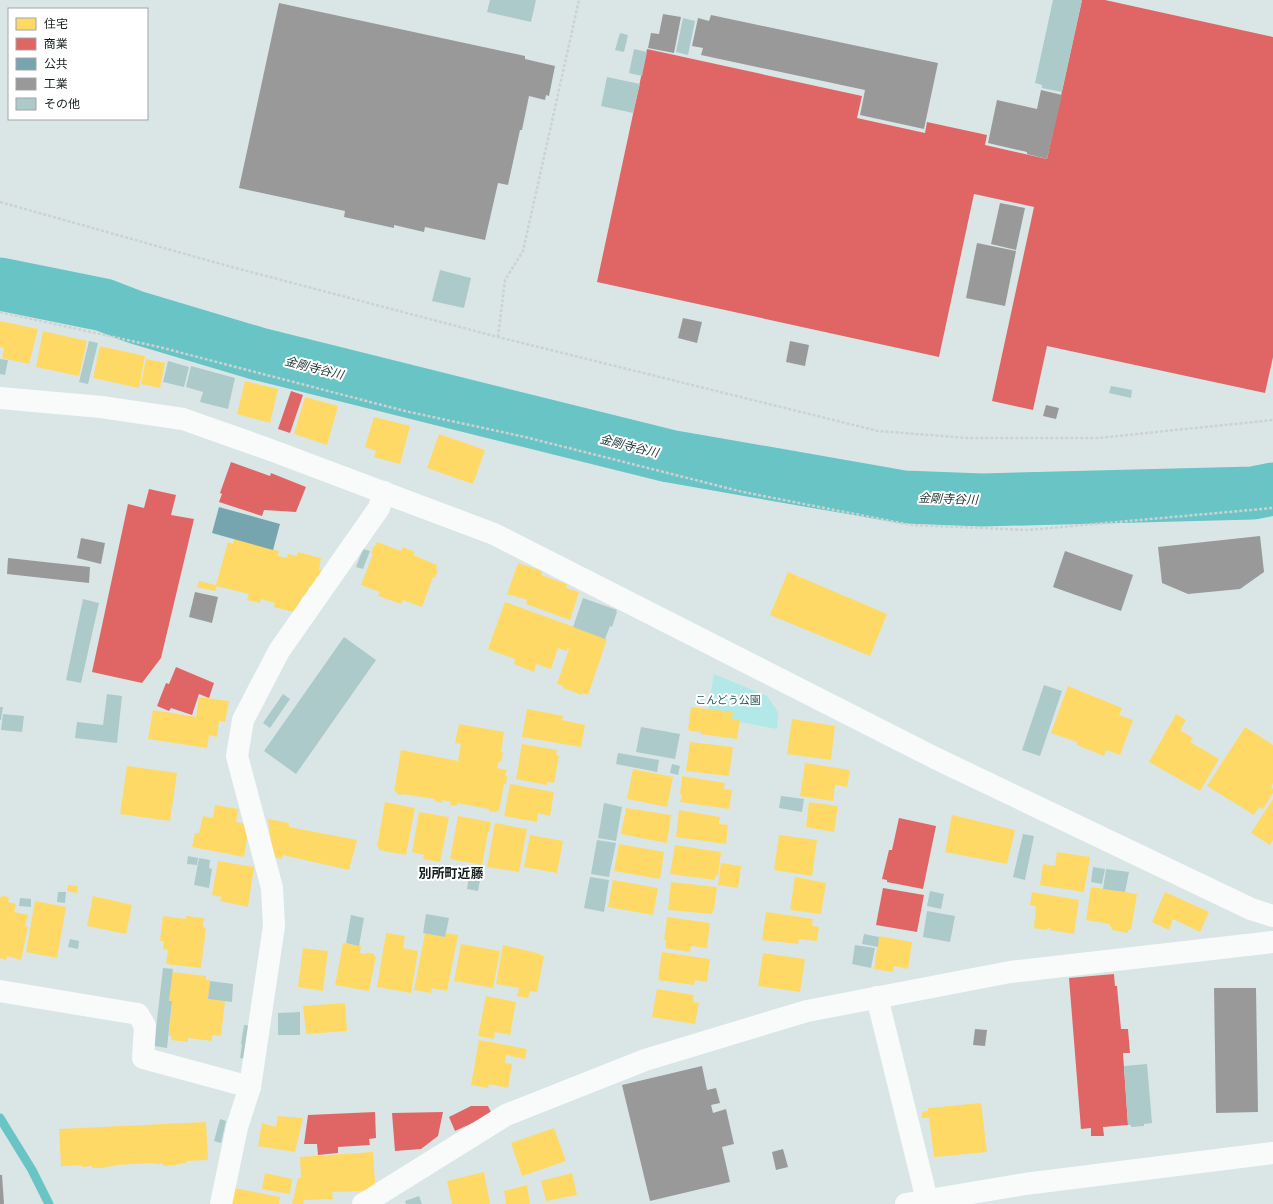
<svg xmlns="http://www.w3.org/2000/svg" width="1273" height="1204" font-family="Manrope,'Noto Sans JP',sans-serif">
  <rect width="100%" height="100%" fill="#dae6e6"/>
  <polygon fill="#b2e8e7" points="714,674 767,696 778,712 777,729 707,716"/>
  <g fill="#ffd966">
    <polygon points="0,321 38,329 29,364 2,358 4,348 0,347"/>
    <polygon points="43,331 87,341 79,376 36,367"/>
    <polygon points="100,346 145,356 139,388 93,378"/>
    <polygon points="146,359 165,363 160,388 141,384"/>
    <polygon points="245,381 278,389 270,423 237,414"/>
    <polygon points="305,397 338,406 327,445 294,434"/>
    <polygon points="374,417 410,426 400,464 374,457 376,451 365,447"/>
    <polygon points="439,434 485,450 473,484 427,468"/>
    <polygon points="234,539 279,551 278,556 287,558 288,554 297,556 298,552 321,558 319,570 323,571 321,578 316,577 314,588 309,586 306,598 302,596 297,613 274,607 275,603 261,599 260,603 247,600 249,594 217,586 215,591 197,587 199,581 216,585 228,542 233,544"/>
    <polygon points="377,542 401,551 403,547 415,552 413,555 437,565 436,569 438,570 435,578 433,577 422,607 403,600 401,604 378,596 380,592 361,585 373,554 371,553 374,546 375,546"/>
    <polygon points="518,563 542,571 541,575 567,584 566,588 579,592 570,620 526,604 527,600 507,594"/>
    <polygon points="788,572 887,614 870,656 770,615"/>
    <polygon points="505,602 607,639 588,695 583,693 582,695 563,688 564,686 557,684 569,649 567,648 567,651 558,648 551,669 536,664 534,672 514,664 515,659 488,649"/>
    <polygon points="1068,686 1122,708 1119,715 1133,720 1120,755 1106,750 1104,756 1077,745 1077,742 1051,733"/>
    <polygon points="199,697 229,701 225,722 219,721 217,737 209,735 207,748 148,739 153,710 196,717"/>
    <polygon points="691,707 733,712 732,719 740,720 737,739 700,734 701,732 689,731 690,729 688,729"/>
    <polygon points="527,709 563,716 562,720 585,725 581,747 522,737"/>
    <polygon points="1176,714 1186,720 1180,730 1193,738 1190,742 1219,759 1200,791 1149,762"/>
    <polygon points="792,719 835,726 831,760 787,754"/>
    <polygon points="459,724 504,732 501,752 503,753 501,762 499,761 497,768 507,770 505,776 507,776 506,784 504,784 499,811 497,810 496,812 489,811 489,809 457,803 457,806 450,805 451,802 442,800 442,803 435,801 435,799 403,794 402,795 396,794 397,792 394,791 401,750 458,761 461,744 455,743"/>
    <polygon points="1245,727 1273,745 1273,783 1271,787 1273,789 1273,793 1263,809 1259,807 1254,815 1207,786"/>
    <polygon points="690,742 733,747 729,776 686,771"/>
    <polygon points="522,744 557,750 556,755 559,756 554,783 547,782 547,785 516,779"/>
    <polygon points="805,763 850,770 847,787 835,785 833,801 800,796"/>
    <polygon points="127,766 177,773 170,821 120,814"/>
    <polygon points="633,769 673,777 667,807 627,799"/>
    <polygon points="682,776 725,783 724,789 732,790 729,809 680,802 682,795 680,795"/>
    <polygon points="510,784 554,792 550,816 538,813 537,822 504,816"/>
    <polygon points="1273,799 1273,840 1270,845 1251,833"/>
    <polygon points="385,802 415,808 406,855 379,850 379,847 377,847"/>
    <polygon points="809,802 838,806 834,832 806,827"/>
    <polygon points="215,805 238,809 236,822 249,825 244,857 192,847 195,833 199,833 203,816 213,818"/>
    <polygon points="626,808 671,815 667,843 621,834"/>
    <polygon points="679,810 720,817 719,824 728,825 726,844 676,837"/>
    <polygon points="419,812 449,817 440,862 423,859 424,855 412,852"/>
    <polygon points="952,815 1015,830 1007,864 945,852"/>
    <polygon points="458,816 491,822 489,832 488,832 482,865 450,859"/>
    <polygon points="268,819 289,823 289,827 357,840 349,870 283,855 282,859 273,857"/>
    <polygon points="495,823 527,829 519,872 487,867"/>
    <polygon points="530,835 563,841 557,873 524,867"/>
    <polygon points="779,835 817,840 812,876 774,870"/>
    <polygon points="619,844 664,852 660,879 614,871"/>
    <polygon points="675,845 721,852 718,876 716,875 715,880 670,874"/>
    <polygon points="1057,852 1090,857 1084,892 1040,885 1043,864 1055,866"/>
    <polygon points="218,861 254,867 248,907 220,901 222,897 212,895"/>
    <polygon points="721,863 741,866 738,888 718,885"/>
    <polygon points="795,877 826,883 821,914 790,910"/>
    <polygon points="613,880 658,888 653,915 608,907"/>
    <polygon points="671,882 717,887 714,910 713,910 712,914 668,910"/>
    <polygon points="68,885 78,886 77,893 67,891"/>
    <polygon points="1091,887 1137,894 1131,930 1128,930 1128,933 1112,930 1112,927 1110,927 1110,924 1086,920"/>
    <polygon points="1032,892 1079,900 1074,934 1050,930 1050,928 1048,928 1047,930 1034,928 1036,906 1030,905"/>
    <polygon points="1165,892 1209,912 1200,932 1173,919 1169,930 1152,922"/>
    <polygon points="2,895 9,898 8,902 16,904 14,912 28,915 25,926 28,927 21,960 7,956 6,960 0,958 0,897 1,898"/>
    <polygon points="93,896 132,905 126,934 87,926"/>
    <polygon points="35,901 66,907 57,958 26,952"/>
    <polygon points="766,912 813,919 812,926 819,927 817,941 799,939 798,944 762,940"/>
    <polygon points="163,916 186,919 186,916 204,918 203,927 206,928 201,968 166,964 168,950 163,949 164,941 160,941"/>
    <polygon points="667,917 710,923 707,948 691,946 690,952 665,948 666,940 664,940"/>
    <polygon points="386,933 405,936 403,948 418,951 411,993 377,987"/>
    <polygon points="425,933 445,937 446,933 458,935 447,991 432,988 431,993 414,990"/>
    <polygon points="879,936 912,942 908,969 894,966 893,972 874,969"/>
    <polygon points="343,943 361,946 360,953 367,954 367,952 374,954 374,956 376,956 369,991 335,985"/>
    <polygon points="461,944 500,951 493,988 454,981"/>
    <polygon points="503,945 541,954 541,956 544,956 537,992 530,991 528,998 517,996 519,988 496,984"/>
    <polygon points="303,948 328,951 323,991 298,987"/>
    <polygon points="662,952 710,959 707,982 695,980 694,985 658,980"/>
    <polygon points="763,953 805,959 800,992 758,986"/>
    <polygon points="172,972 206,976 206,980 210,980 208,999 225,1001 221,1036 212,1035 212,1041 188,1038 188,1042 171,1040 172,1036 169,1036 172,1001 169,1001"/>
    <polygon points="657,989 694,995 693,1002 699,1003 695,1024 652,1017"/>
    <polygon points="486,996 516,1002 510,1035 495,1032 494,1039 478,1036"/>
    <polygon points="345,1003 347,1031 306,1034 303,1006"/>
    <polygon points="479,1040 527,1049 525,1059 506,1055 505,1063 512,1064 508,1088 489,1084 488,1088 471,1085"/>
    <polygon points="981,1103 987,1152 934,1157 929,1118 922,1118 922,1112 928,1111 928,1108"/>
    <polygon points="278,1116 303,1118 295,1152 258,1146 262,1123 276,1127"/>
    <polygon points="206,1122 208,1160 186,1161 186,1163 177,1164 177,1165 163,1166 163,1164 155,1164 155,1163 115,1165 115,1166 105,1167 105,1168 92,1168 92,1166 82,1167 81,1165 61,1166 59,1129"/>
    <polygon points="554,1128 566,1161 522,1176 511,1143"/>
    <polygon points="373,1152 375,1183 367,1191 332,1192 333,1199 304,1200 303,1204 292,1204 298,1178 301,1177 300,1157"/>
    <polygon points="484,1172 490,1204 452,1204 447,1181"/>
    <polygon points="265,1173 292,1179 290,1194 262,1189"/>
    <polygon points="572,1173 577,1195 546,1201 541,1181"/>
    <polygon points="527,1185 530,1204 506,1204 504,1191"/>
    <polygon points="234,1188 280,1197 279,1204 231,1204"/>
  </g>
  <g fill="#e06666">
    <polygon points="1082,0 1105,0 1273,37 1273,357 1265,393 1047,346 1033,410 992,401 1034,207 974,194 939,357 597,282 647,49 862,96 857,118 925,133 927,122 987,135 985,145 1047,159"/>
    <polygon points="291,391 303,395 290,433 278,429"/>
    <polygon points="231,462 270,476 271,473 306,487 296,512 264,510 262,516 219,502 222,494 220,493"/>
    <polygon points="149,489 176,495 171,515 194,519 161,658 142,683 92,672 128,504 144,508"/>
    <polygon points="176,667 214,683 209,698 199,694 192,715 171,708 169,711 157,706 166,683 169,684"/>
    <polygon points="899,818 936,826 923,889 887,882 887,880 882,879 889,850 892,850"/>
    <polygon points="883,888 924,895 917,932 876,925"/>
    <polygon points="1114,974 1115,986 1117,986 1121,1029 1128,1029 1130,1053 1123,1053 1128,1125 1103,1127 1104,1136 1091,1136 1091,1128 1081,1129 1069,978"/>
    <polygon points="471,1106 488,1106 492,1114 455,1131 449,1117"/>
    <polygon points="375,1112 376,1138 369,1139 370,1145 338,1147 338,1153 318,1155 317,1144 304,1144 308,1115"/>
    <polygon points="443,1112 438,1136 421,1149 395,1151 392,1113"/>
  </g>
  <polygon fill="#76a5af" points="219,507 280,524 273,550 212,533"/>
  <g fill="#999">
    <polygon points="279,3 525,56 525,59 555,66 549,96 546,95 545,100 529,96 522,130 520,130 508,185 498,183 485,240 425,227 424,232 394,225 394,228 344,217 345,211 239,188"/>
    <polygon points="663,14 681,17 674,53 648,48 651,33 659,34"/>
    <polygon points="711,15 938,63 924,129 860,115 865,90 701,55 703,48 692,46 698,18 709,21"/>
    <polygon points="1041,90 1062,95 1047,159 1027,154 1027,152 988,143 997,100 1037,109"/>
    <polygon points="1000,203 1025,208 1016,250 991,244"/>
    <polygon points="977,243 1016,251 1005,306 966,298"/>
    <polygon points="683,318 702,322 697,343 678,338"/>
    <polygon points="790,341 809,345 805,366 786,362"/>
    <polygon points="1046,405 1059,408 1056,419 1043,416"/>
    <polygon points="1260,536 1264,572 1240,589 1188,594 1162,583 1158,547"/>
    <polygon points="81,538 105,543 101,564 77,558"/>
    <polygon points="1065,551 1133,575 1121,611 1053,587"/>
    <polygon points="8,558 90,567 89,583 7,574"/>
    <polygon points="195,592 218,597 212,623 189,617"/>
    <polygon points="1214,988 1256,988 1258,1112 1216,1113"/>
    <polygon points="975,1029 987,1030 985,1046 973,1045"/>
    <polygon points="702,1066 707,1090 716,1088 720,1103 711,1105 713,1113 726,1109 734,1144 722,1147 730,1182 650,1201 622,1085"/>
    <polygon points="783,1149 788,1167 776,1170 772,1152"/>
    <polygon points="0,1175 2,1175 4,1204 0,1204"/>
  </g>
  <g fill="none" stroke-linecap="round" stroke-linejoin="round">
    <polyline stroke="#69c4c5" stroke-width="9" points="0,1118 32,1170 49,1204"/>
    <polyline stroke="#69c4c5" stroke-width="53" points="0,284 104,305 135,317 259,354 669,456 904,497 982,500 1253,493 1273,489"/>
  </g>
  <g fill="#adcaca">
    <polygon points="490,0 536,0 531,22 487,12"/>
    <polygon points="1053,0 1082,0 1062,92 1042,88 1042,85 1035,83"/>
    <polygon points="683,18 695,21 688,55 676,52"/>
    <polygon points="620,33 628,35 624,52 615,50"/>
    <polygon points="634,49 647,52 642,76 629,73"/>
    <polygon points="607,77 640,84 633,113 601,106"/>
    <polygon points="440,270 471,278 464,308 432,301"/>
    <polygon points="89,341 98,343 88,384 79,382"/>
    <polygon points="0,359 8,360 5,375 0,374"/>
    <polygon points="168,361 189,367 184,387 163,382"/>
    <polygon points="191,366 235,378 228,409 200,402 203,392 186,387"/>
    <polygon points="1111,386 1132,390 1131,398 1109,393"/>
    <polygon points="363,549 370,551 363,569 356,567"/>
    <polygon points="583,598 617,610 616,612 617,612 612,627 610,626 605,639 573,627"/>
    <polygon points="83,599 99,603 81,683 66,680"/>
    <polygon points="344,637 376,660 296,774 264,751"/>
    <polygon points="1044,685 1062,691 1040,756 1022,750"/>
    <polygon points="107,694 122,696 117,743 75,738 77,722 103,725"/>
    <polygon points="283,694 290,699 270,728 263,723"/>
    <polygon points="0,707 3,707 1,720 0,720"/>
    <polygon points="3,714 24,716 22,732 1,730"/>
    <polygon points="641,727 680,734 675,759 636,752"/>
    <polygon points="618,753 659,760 657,772 616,764"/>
    <polygon points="672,764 680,766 678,775 670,773"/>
    <polygon points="781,796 804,799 802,812 779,808"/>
    <polygon points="604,803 622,807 616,841 598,838"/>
    <polygon points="1023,834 1034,836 1025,880 1013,877"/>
    <polygon points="597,840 616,843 609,877 591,874"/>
    <polygon points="188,856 198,858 197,865 187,864"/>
    <polygon points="199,858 210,860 209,868 212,869 209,888 194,885"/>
    <polygon points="1093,867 1105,869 1102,884 1091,882"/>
    <polygon points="470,868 482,870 478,891 467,889"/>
    <polygon points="1106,869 1129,872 1125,892 1103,889"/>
    <polygon points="590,877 609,880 604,912 584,908"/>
    <polygon points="930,891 944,894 941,909 927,906"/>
    <polygon points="58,892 66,892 65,903 57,902"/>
    <polygon points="20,898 31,899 31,907 19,906"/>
    <polygon points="927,911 955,916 950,942 923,937"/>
    <polygon points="426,914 449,918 445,937 423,933"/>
    <polygon points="351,915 364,918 359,946 346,943"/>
    <polygon points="864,934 879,937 878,947 862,944"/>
    <polygon points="70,939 79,941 78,949 68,947"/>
    <polygon points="855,945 875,948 871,968 852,964"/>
    <polygon points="163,968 173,969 169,1001 172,1001 167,1048 154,1046"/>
    <polygon points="210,981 233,984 232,1002 208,999"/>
    <polygon points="300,1012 300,1035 278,1035 278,1013"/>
    <polygon points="244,1025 253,1026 247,1059 240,1058 242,1045 241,1044"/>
    <polygon points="1147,1064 1152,1123 1144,1124 1144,1126 1131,1127 1131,1125 1128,1125 1124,1066"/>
    <polygon points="220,1119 226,1121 221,1143 214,1141"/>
    <polygon points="419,1196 422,1204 406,1204 405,1201"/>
  </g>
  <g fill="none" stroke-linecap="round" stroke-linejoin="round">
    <g stroke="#cdd1d1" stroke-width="2.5" stroke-dasharray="3 2" stroke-linecap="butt">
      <polyline points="0,202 228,266 498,337 878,431 968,438 1098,438 1273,420"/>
      <polyline points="0,312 159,347 405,411 525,437 743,492 911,525 1028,530 1273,508"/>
      <polyline points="498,337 505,280 523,251 579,0"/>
    </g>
    <g stroke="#f9fbfb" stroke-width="22">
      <polyline points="0,398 101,407 183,419 268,449 494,534 935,758 1251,909 1273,916"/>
      <polyline points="0,991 138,1014 145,1026 143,1058 250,1087"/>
      <polyline points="877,997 927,1200"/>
      <polyline points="221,1204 237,1127 250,1087 274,926 272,888 237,756 243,720 279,651 379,508 384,492"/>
      <polyline points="363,1204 506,1115 645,1060 807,1011 1010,972 1273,942"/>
      <polyline points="906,1204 1025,1184 1273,1153"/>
    </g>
  </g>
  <g text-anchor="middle" stroke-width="4" stroke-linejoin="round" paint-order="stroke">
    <g font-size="11" fill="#275b5a" stroke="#fff">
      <text x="728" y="704">こんどう公園</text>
    </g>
    <g font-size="12" font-style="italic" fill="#1b3030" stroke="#fff">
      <text transform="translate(314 368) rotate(14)" y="4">金剛寺谷川</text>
      <text transform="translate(629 446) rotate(14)" y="4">金剛寺谷川</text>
      <text transform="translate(948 499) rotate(2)" y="4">金剛寺谷川</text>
    </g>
    <g font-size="13" font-weight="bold" fill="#151e1d" stroke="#fff">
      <text x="451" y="878">別所町近藤</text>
    </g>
  </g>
  <rect x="8" y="8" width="140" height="112" fill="#ffffff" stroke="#a1a5a5"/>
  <rect x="16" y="18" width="20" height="12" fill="#ffd966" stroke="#a1a5a5"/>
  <text x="44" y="28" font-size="12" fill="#151e1d">住宅</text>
  <rect x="16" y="38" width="20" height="12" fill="#e06666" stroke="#a1a5a5"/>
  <text x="44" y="48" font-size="12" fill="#151e1d">商業</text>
  <rect x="16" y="58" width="20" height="12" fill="#76a5af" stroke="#a1a5a5"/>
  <text x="44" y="68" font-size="12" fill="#151e1d">公共</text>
  <rect x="16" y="78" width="20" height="12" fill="#999999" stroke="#a1a5a5"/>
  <text x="44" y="88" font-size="12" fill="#151e1d">工業</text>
  <rect x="16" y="98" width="20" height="12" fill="#adcaca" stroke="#a1a5a5"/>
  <text x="44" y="108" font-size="12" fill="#151e1d">その他</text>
</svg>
